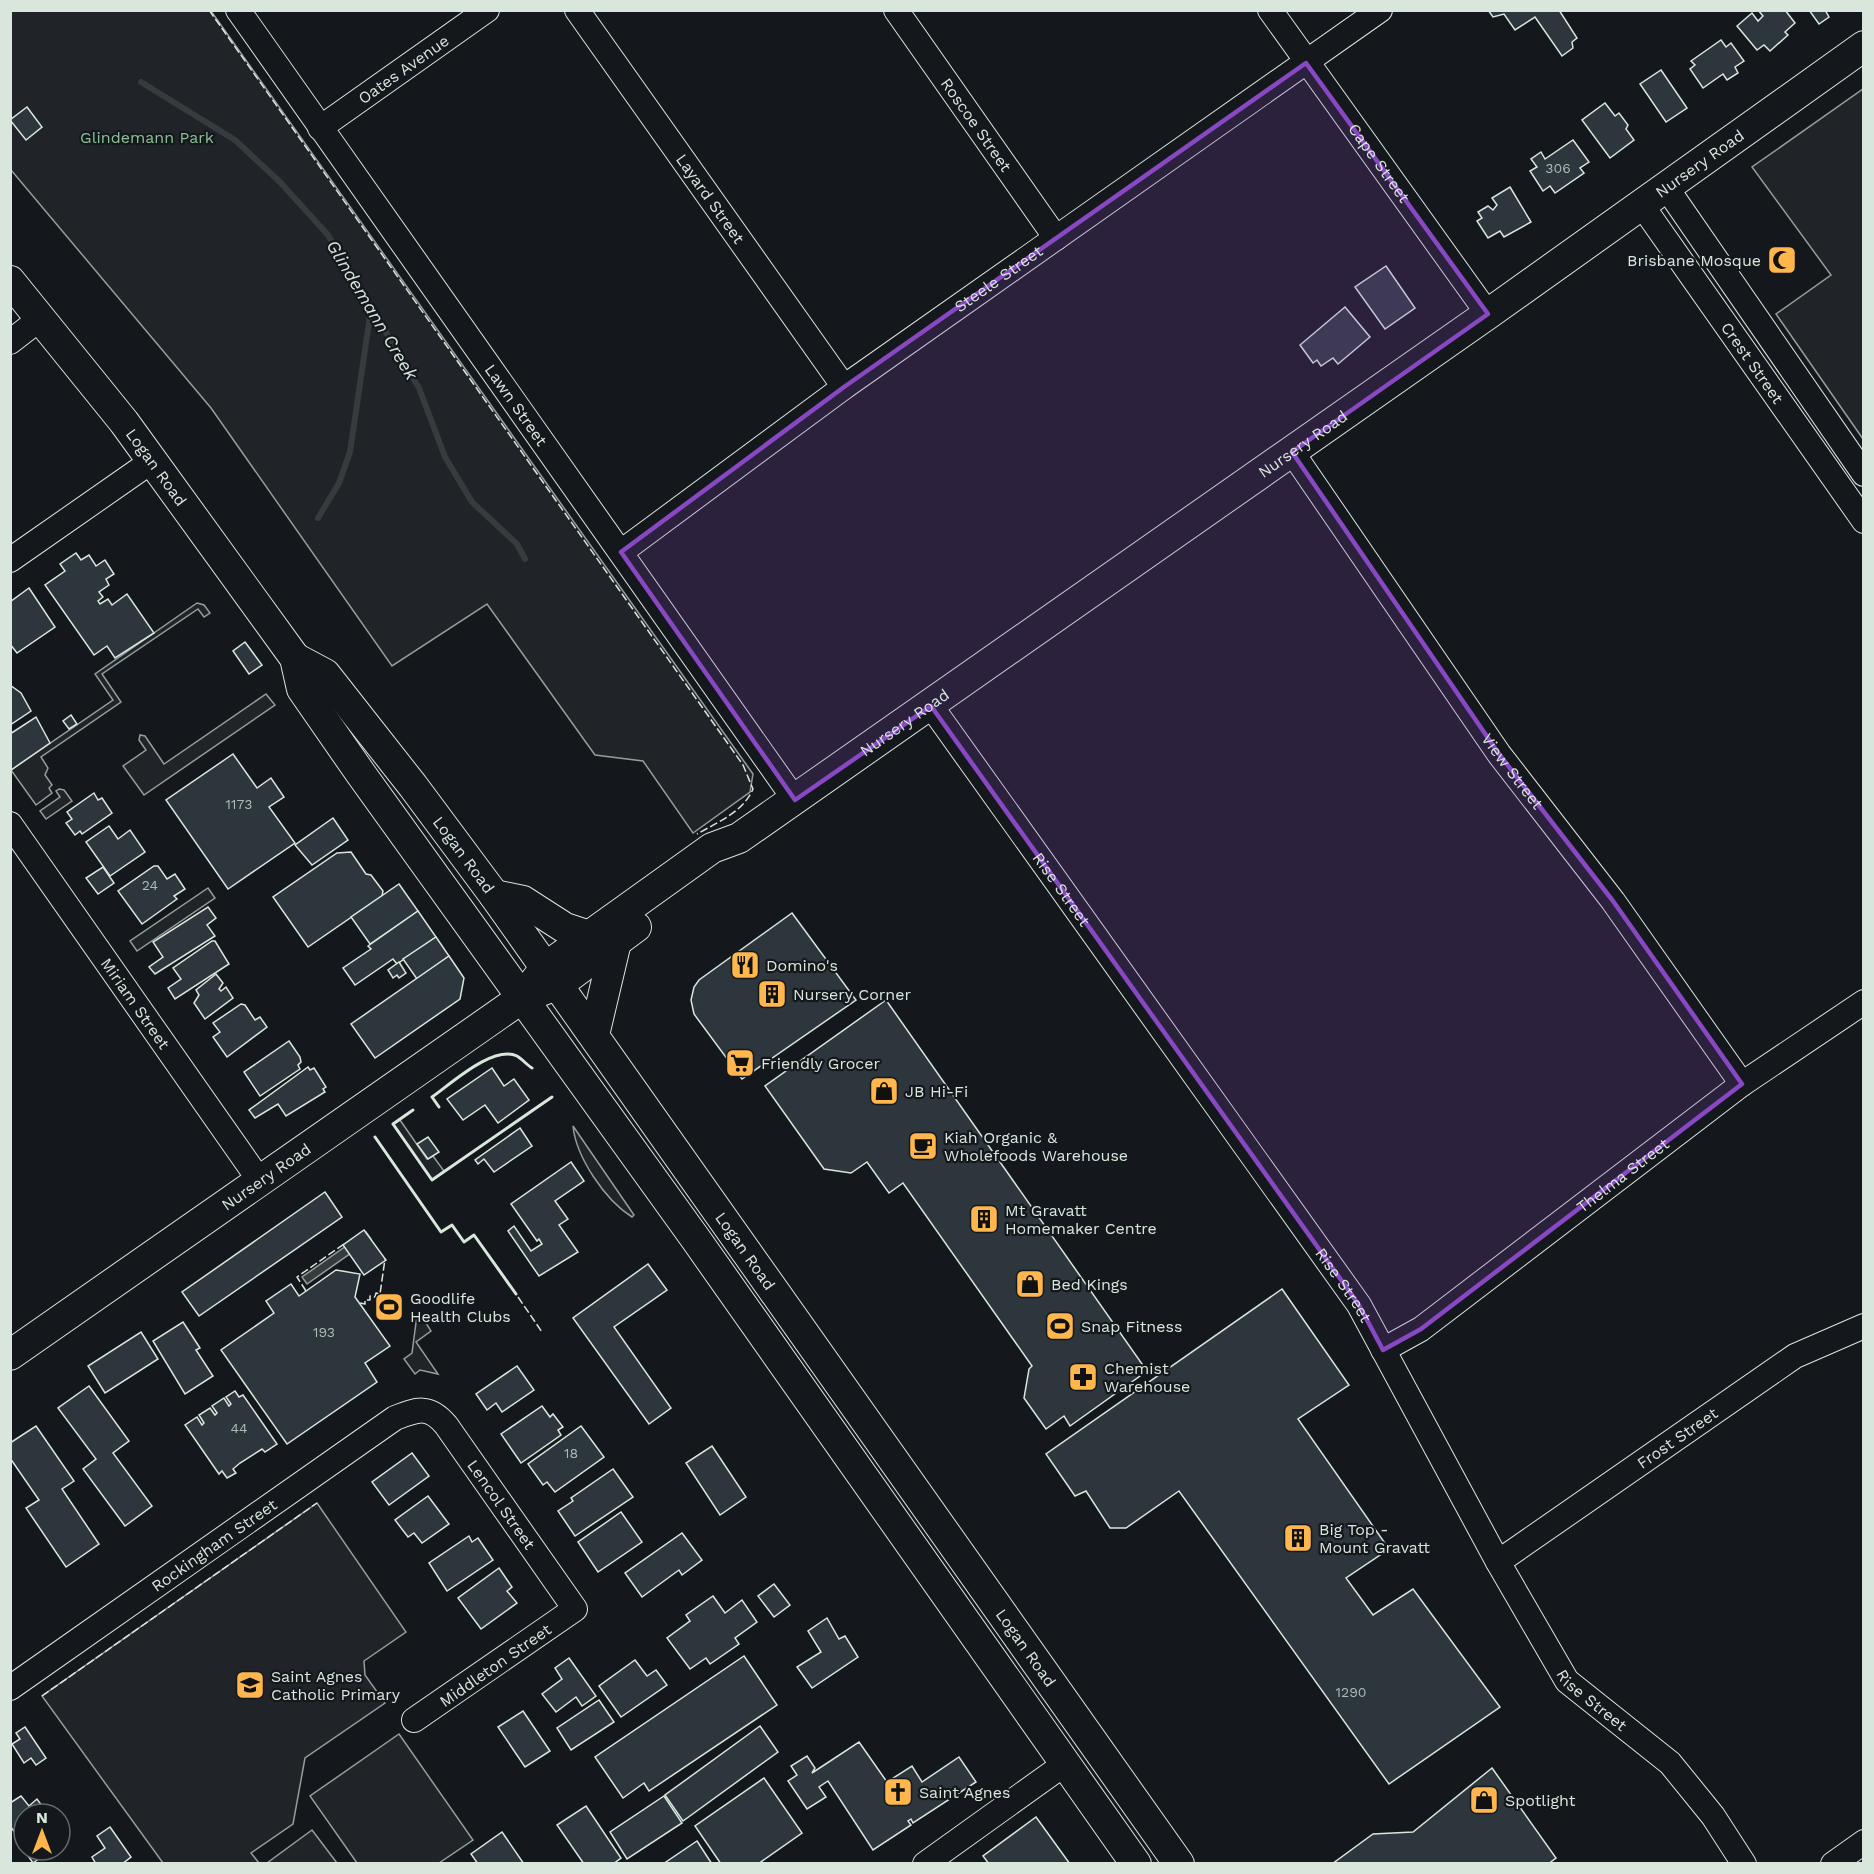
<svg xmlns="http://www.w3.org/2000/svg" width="1874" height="1874" font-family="'Work Sans',sans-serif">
  <rect width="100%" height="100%" fill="#14181c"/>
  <g fill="#202428" stroke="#939e99" stroke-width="1.5">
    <polygon points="10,11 211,11 753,774 750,792 693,833 643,761 595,755 487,604 392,666 211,408 11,170"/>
    <polygon points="1863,89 1863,439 1776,314 1831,275 1752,167"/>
    <polygon points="197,603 204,605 210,613 204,617 198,609 102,674 121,702 41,757 48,768 45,775 52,785 49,788 52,793 36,805 11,770 113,700 95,674"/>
    <polygon points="266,694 275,705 144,795 123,766 146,750 139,740 140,735 145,736 164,764"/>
    <polygon points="59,789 64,790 72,801 46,819 40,811 60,797 56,791"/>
    <polygon points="208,888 215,898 137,951 130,941"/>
    <polygon points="400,1120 427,1159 433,1156 444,1171 432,1180 393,1124"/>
    <path d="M 573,1126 L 634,1215 L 632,1217 C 605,1200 576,1157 573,1126 Z"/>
    <polygon points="417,1315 421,1315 431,1331 416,1342 438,1374 420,1370 415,1374 404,1359 412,1353"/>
    <polygon points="317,1503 406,1632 364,1661 365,1675 385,1703 305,1758 293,1824 251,1853 259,1863 163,1863 42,1696"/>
    <polygon points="399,1734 473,1840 439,1863 357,1863 310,1796"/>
    <polygon points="312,1830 337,1863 267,1863"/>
  </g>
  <polygon fill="#363b3e" stroke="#939e99" stroke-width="1.5" points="366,1232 371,1239 307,1284 302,1277"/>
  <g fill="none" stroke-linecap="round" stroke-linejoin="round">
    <g stroke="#363b3e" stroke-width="6">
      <polyline points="141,82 235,140 280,182 328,235 419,388 445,457 472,502 517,544 525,559"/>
      <polyline points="318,518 339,483 350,452 371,309"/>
    </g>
  </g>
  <g fill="#2c363c" stroke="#d8e6dc" stroke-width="1.5">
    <polygon points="1488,10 1559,10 1577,38 1572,42 1573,48 1562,56 1535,17 1515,30 1504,14 1493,17"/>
    <polygon points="1758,10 1785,10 1795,23 1785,32 1788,35 1770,51 1764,45 1757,50 1737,26 1752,13 1758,21 1763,16"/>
    <polygon points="1809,10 1825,10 1829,17 1819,24"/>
    <polygon points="1721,40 1726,47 1731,43 1744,61 1735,67 1738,73 1727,80 1723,74 1703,88 1690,69 1695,65 1691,61"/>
    <polygon points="1661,70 1687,108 1666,122 1640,84"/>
    <polygon points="1605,103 1615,116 1619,113 1628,125 1626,129 1634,140 1610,158 1582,120"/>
    <polygon points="27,107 42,127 26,140 10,120"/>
    <polygon points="1573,140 1589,162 1580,168 1584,173 1555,193 1550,186 1543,191 1530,171 1537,167 1531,159 1541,152 1545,159"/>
    <polygon points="1510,187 1531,222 1504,237 1500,231 1488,238 1477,221 1482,218 1478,212 1488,206 1493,210 1497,205 1492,198"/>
    <polygon points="1386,266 1415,308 1385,329 1355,287"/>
    <polygon points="1345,307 1370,337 1338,364 1333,358 1321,366 1317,360 1313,363 1300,345"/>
    <polygon points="76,553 81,560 89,555 96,566 105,560 114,574 106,579 109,585 99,592 103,597 98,601 100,604 108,599 112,605 127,594 154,633 115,658 107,646 94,655 45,585 65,571 60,564"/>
    <polygon points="29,588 55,627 17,653 10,644 10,602"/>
    <polygon points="245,642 262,665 249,674 233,651"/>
    <polygon points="10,685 21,693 31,711 10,725"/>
    <polygon points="71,715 77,724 69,729 63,721"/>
    <polygon points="36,717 50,743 11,770 10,734"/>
    <polygon points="233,754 257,788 271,778 284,797 269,807 295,843 228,889 166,800"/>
    <polygon points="94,793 98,800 102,798 112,813 82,834 80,831 75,835 66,823 72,819 67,812"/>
    <polygon points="333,818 348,840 312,865 295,845"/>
    <polygon points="109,826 118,839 130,830 145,852 110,876 86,842"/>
    <polygon points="351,852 366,874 371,875 383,891 382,896 308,947 273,897 337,853"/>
    <polygon points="154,866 158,866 167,879 175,874 185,889 174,896 177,899 142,924 118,891"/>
    <polygon points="103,867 114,883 98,894 86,878"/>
    <polygon points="399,884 418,911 370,944 351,917"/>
    <polygon points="208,907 216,918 207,925 215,936 155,974 149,967 163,957 153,942"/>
    <polygon points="418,911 436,937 397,964 393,959 355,985 343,968 371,949 368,946"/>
    <polygon points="792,913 856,1000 742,1079 694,1014 691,1000 694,987 699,980"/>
    <polygon points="436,937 449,956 417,979 403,959"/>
    <polygon points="212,941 215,941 229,964 175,999 168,988 181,979 173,968"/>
    <polygon points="449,956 464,978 460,999 375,1058 351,1024"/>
    <polygon points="399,962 406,973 399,978 397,975 393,978 388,970"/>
    <polygon points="216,974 223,983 219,989 221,991 226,987 233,998 205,1019 194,1003 199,995 196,990"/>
    <polygon points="886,1000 1147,1371 1070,1426 1064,1416 1046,1429 1024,1398 1029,1369 1032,1366 903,1183 889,1193 867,1162 851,1173 824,1169 765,1086"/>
    <polygon points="241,1004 245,1005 255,1020 260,1017 267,1027 227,1057 213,1037 220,1032 213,1023"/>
    <polygon points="289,1041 300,1057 301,1062 298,1065 300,1069 260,1096 244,1072"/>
    <polygon points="308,1067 310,1070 314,1068 326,1087 323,1089 325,1092 286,1116 278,1104 255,1118 249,1110"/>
    <polygon points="492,1068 504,1086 514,1079 529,1100 498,1123 485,1105 463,1120 447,1099"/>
    <polygon points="520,1128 532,1146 494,1172 484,1159 478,1164 475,1160"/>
    <polygon points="428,1137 439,1152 428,1159 417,1144"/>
    <polygon points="571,1162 584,1181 555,1201 568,1219 559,1225 578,1252 539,1276 508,1231 514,1226 531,1251 542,1244 539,1239 537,1241 511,1204"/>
    <polygon points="325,1192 342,1217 199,1316 182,1292"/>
    <polygon points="364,1230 386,1260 364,1275 343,1245"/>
    <polygon points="648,1264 667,1290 614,1327 671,1408 649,1424 573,1318"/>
    <polygon points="336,1270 360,1274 355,1297 390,1346 365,1363 377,1382 287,1444 221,1350 274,1313 266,1301 291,1284 299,1296"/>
    <polygon points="1282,1289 1349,1385 1298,1419 1389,1549 1346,1578 1373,1615 1413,1589 1500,1707 1389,1784 1179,1491 1126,1528 1110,1528 1086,1491 1075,1496 1046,1454"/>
    <polygon points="183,1322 200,1348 196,1350 213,1376 185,1394 153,1341"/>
    <polygon points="141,1332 158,1359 105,1393 88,1366"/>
    <polygon points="517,1366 534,1390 502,1412 496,1403 487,1410 476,1394"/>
    <polygon points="89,1386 129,1441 113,1453 152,1506 125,1526 83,1469 96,1459 58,1408"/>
    <polygon points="235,1391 239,1397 243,1395 277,1444 265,1452 262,1449 240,1463 233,1469 236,1473 227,1478 222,1471 219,1474 185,1425 197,1417 202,1425 204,1423 199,1415 210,1408 215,1415 217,1413 212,1406 224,1398 229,1406 231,1404 226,1397"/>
    <polygon points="542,1406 550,1417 553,1414 563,1427 558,1430 561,1435 521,1463 501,1434"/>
    <polygon points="36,1426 74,1481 62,1489 99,1544 66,1567 26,1508 39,1500 10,1458 10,1443"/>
    <polygon points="581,1426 604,1457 555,1492 547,1482 543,1485 528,1464"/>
    <polygon points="712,1446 746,1497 720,1515 686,1463"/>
    <polygon points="412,1453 429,1476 389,1505 372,1482"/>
    <polygon points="613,1469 633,1497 575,1536 558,1511 573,1501 571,1498"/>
    <polygon points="428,1496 449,1524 422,1543 414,1533 408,1537 395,1520"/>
    <polygon points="621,1512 642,1542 598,1572 578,1542"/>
    <polygon points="682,1533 702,1560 682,1575 679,1570 642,1597 625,1573"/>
    <polygon points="469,1536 472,1542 478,1538 493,1560 447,1591 429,1563"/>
    <polygon points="499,1568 512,1587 507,1591 517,1603 481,1629 458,1598"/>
    <polygon points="774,1584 790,1605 774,1617 758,1596"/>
    <polygon points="713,1596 725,1613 742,1600 757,1622 735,1638 739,1644 710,1664 706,1658 690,1669 667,1638 690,1621 686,1615"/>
    <polygon points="827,1618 839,1639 845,1636 858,1657 812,1688 797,1667 821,1652 808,1631"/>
    <polygon points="744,1656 777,1705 649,1791 644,1783 623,1798 595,1757"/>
    <polygon points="569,1658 596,1696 582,1706 576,1697 556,1712 542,1694 562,1679 555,1668"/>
    <polygon points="635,1660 647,1676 656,1670 667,1685 621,1717 599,1686"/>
    <polygon points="599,1700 614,1722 571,1750 557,1728"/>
    <polygon points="523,1711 550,1751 525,1767 498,1727"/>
    <polygon points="760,1726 778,1752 683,1821 665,1795"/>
    <polygon points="25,1727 46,1758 36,1765 31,1758 24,1763 12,1744 20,1739 16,1733"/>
    <polygon points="859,1742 887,1782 912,1766 922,1782 959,1757 976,1782 913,1823 911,1819 908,1821 911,1825 873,1850 828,1781 819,1787 826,1797 807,1809 788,1781 797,1775 791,1766 807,1756 815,1768 812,1773"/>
    <polygon points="1492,1768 1556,1858 1548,1864 1332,1864 1373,1834 1413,1832"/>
    <polygon points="764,1778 802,1833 758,1864 721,1864 695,1826"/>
    <polygon points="21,1796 29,1806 37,1799 48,1814 24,1814 24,1845 10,1826 10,1803"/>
    <polygon points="664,1796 682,1823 627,1859 610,1832"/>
    <polygon points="586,1806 621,1858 613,1864 584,1864 557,1825"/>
    <polygon points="1036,1817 1070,1864 989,1864 983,1856"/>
    <polygon points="110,1827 131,1857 122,1864 96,1864 92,1857 105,1848 97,1836"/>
    <polygon points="502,1832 524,1864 478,1864 471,1854"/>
    <polygon points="697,1841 712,1864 663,1864"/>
    <polygon points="24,1850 51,1850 33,1863"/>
  </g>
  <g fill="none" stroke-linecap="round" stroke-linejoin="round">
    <g stroke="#d8e6dc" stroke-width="26">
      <g id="minor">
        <path id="s1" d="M 238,10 L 795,800"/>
        <path id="s2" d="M 577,10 L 844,387"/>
        <path id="s3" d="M 896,10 L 1056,238"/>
        <path id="s4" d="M 1270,10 L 1488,314"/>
        <path id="s5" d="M 320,128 L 487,10"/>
        <polyline points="1666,187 1864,474"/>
        <path id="s6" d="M 1641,204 L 1864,521"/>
        <polyline points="10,342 41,318"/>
        <path id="s7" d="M 1292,452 L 1499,754 L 1613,901 L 1742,1084"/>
        <path id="s8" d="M 621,552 L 844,387 L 1380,10"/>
        <polyline points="10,560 152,461"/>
        <path id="s9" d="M 931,706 L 1359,1305 L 1498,1562 L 1567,1681 L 1670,1763 L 1713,1816 L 1744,1864"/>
        <path id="s10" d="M 10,824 L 260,1181"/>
        <path id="s11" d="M 1383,1350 L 1421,1329 L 1742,1084 L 1864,1002"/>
        <path id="s12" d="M 1498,1562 L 1795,1356 L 1864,1326"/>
        <path id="s13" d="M 10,1688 L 395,1418 C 418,1409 429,1405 446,1425 L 575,1609 L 414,1720"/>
        <polyline points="925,1864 1066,1763"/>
        <polyline points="1833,1864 1864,1842"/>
      </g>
    </g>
    <g stroke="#d8e6dc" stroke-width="32">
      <g id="major">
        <path id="s14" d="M 10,281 L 124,422 L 295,658 L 302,689 L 361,774 L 695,1238 L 1136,1864"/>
        <path id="s15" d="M 295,658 L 325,674 L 413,786 L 494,895 L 1179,1864"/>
        <polyline points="494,895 523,901 565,928 589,936"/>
        <path id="s16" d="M 522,998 L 546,967 L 712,848 L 739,838 L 1488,314 L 1864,46"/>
        <polyline points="594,1035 616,942"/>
        <path id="s17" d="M 10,1355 L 522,998 L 559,984 L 636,927"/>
      </g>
    </g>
    <use href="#minor" stroke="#14181c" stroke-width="24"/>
    <use href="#major" stroke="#14181c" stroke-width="30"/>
    <g stroke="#d8e6dc" stroke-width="1.5" stroke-dasharray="8 3" stroke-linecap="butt">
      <path d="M 209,10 L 743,765 L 753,789 C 743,812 718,822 697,834"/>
      <polyline points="306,1291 297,1277 344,1244"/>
      <polyline points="518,1297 542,1332"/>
      <polyline points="360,1303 365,1304 365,1300 370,1300 370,1296 375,1297 376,1293 380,1294 385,1259"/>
      <polyline points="42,1696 317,1503"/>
    </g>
    <g stroke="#d8e6dc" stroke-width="3">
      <path d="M 439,1107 L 432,1097 C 452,1083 493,1045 517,1056 C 522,1059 527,1065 532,1068"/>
      <polyline points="413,1110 393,1124 432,1180 552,1097"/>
      <polyline points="375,1137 441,1232 452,1225 464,1242 474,1235 516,1294"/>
    </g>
  </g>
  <path fill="#8948c3" fill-opacity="0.2" stroke="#8948c3" stroke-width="4.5" stroke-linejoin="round" d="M 1306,63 L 1488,314 L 1292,452 L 1499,754 L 1613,901 L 1742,1084 L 1421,1329 L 1383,1350 L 1359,1305 L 931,706 L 795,800 L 621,552 L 844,387 Z"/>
  <defs>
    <g id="mosque-square" transform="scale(1.5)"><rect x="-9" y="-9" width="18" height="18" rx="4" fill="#ffb74d" stroke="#14181c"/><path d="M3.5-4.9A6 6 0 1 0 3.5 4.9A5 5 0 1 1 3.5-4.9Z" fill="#111"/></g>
    <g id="restaurant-square" transform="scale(1.5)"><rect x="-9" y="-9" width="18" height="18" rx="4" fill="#ffb74d" stroke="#14181c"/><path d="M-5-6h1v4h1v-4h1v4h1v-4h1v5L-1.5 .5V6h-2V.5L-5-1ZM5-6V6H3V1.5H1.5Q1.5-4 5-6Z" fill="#111"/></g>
    <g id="building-square" transform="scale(1.5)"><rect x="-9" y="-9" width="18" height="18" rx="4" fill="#ffb74d" stroke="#14181c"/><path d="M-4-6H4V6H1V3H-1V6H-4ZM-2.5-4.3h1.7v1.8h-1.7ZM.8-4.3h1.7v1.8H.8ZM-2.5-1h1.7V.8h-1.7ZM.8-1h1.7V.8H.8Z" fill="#111"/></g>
    <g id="supermarket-square" transform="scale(1.5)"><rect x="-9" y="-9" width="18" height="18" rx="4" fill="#ffb74d" stroke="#14181c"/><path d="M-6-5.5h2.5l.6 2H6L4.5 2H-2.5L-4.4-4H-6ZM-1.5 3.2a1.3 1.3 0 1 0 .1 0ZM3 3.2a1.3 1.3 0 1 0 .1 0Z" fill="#111"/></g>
    <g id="shop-square" transform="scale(1.5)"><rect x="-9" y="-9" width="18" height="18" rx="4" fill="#ffb74d" stroke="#14181c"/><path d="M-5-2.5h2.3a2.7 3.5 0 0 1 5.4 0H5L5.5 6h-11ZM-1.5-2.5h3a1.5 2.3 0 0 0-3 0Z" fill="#111"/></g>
    <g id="cafe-square" transform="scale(1.5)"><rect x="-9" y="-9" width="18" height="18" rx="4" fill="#ffb74d" stroke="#14181c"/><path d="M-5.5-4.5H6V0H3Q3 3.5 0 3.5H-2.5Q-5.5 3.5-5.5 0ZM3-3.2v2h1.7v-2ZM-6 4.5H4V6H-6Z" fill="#111"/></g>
    <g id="stadium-square" transform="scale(1.5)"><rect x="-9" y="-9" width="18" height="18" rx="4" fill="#ffb74d" stroke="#14181c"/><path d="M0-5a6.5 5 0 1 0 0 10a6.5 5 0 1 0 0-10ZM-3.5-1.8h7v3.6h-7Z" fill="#111"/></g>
    <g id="pharmacy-square" transform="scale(1.5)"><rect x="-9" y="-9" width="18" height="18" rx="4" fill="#ffb74d" stroke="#14181c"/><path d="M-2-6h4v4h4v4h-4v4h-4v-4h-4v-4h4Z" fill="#111"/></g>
    <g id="school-square" transform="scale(1.5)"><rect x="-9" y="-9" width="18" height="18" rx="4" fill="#ffb74d" stroke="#14181c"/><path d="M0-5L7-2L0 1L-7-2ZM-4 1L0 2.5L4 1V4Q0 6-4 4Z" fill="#111"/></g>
    <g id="church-square" transform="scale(1.5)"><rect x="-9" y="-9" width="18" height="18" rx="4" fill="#ffb74d" stroke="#14181c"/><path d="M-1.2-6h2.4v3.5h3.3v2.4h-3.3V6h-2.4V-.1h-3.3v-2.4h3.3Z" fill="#111"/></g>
  </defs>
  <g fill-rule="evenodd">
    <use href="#mosque-square" x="1782" y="260"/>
    <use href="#restaurant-square" x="745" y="965"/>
    <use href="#building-square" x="772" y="994"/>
    <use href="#supermarket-square" x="740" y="1063"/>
    <use href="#shop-square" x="884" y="1091"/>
    <use href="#cafe-square" x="923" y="1146"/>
    <use href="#building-square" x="984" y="1219"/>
    <use href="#shop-square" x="1030" y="1284"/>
    <use href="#stadium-square" x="389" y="1307"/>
    <use href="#stadium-square" x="1060" y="1326"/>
    <use href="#pharmacy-square" x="1083" y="1377"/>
    <use href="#building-square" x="1298" y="1538"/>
    <use href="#school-square" x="250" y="1685"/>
    <use href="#church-square" x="898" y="1792"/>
    <use href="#shop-square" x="1484" y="1800"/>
  </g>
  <g text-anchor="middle" stroke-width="4.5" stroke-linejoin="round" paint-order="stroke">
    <g font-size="14" fill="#adbab4">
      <text x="1558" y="173">306</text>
      <text x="239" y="809">1173</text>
      <text x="150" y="890">24</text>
      <text x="324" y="1337">193</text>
      <text x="239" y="1433">44</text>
      <text x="571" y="1458">18</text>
      <text x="1351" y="1697">1290</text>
    </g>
    <g font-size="16" fill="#d8e6dc" stroke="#14181c">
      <text dy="6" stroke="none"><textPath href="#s5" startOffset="102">Oates Avenue</textPath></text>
      <text dy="6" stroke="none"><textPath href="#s3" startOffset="140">Roscoe Street</textPath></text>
      <text dy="6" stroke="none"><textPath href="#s4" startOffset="188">Cape Street</textPath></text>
      <text dy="6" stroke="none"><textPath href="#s16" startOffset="1446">Nursery Road</textPath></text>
      <text dy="6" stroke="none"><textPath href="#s2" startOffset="231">Layard Street</textPath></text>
      <text dy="6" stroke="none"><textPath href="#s8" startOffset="466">Steele Street</textPath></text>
      <text dy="6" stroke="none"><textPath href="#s6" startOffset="194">Crest Street</textPath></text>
      <text dy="6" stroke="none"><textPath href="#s1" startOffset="483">Lawn Street</textPath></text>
      <text dy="6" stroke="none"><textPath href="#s16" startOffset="960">Nursery Road</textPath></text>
      <text dy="6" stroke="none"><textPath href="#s14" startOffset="237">Logan Road</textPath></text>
      <text dy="6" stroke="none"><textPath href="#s16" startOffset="474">Nursery Road</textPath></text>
      <text dy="6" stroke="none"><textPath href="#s7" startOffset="388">View Street</textPath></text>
      <text dy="6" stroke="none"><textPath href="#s15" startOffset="262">Logan Road</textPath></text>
      <text dy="6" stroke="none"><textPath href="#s9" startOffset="225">Rise Street</textPath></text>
      <text dy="6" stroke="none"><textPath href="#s10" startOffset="219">Miriam Street</textPath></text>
      <text dy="6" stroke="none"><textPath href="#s11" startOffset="297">Thelma Street</textPath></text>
      <text dy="6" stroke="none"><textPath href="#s17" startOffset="312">Nursery Road</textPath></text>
      <text dy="6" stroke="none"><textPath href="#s15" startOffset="748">Logan Road</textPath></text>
      <text dy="6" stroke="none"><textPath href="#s9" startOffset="711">Rise Street</textPath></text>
      <text dy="6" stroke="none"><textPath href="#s12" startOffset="218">Frost Street</textPath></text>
      <text dy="6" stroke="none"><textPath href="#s13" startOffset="624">Lencol Street</textPath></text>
      <text dy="6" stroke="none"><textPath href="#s13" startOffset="249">Rockingham Street</textPath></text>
      <text dy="6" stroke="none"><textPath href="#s15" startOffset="1234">Logan Road</textPath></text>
      <text transform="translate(495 1665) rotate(-35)" y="6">Middleton Street</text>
      <text dy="6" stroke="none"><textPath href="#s9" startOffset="1197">Rise Street</textPath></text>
    </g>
    <g font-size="16" fill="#8ac095" stroke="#14181c">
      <text x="147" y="143">Glindemann Park</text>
    </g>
    <g font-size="16" fill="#d8e6dc" stroke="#14181c" text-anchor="start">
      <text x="1761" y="266" text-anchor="end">Brisbane Mosque</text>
      <text x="766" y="971">Domino's</text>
      <text x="793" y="1000">Nursery Corner</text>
      <text x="761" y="1069">Friendly Grocer</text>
      <text x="905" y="1097">JB Hi-Fi</text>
      <text x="944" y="1143">Kiah Organic &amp;<tspan x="944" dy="18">Wholefoods Warehouse</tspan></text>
      <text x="1005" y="1216">Mt Gravatt<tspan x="1005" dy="18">Homemaker Centre</tspan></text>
      <text x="1051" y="1290">Bed Kings</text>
      <text x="410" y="1304">Goodlife<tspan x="410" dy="18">Health Clubs</tspan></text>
      <text x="1081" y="1332">Snap Fitness</text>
      <text x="1104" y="1374">Chemist<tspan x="1104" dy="18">Warehouse</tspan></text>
      <text x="1319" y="1535">Big Top -<tspan x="1319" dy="18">Mount Gravatt</tspan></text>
      <text x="271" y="1682">Saint Agnes<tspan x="271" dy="18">Catholic Primary</tspan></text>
      <text x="919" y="1798">Saint Agnes</text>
      <text x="1505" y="1806">Spotlight</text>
    </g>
    <g font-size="18" font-style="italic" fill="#d8e6dc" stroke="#14181c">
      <text transform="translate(372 310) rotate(59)" y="6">Glindemann Creek</text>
    </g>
  </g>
  <rect width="1874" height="1874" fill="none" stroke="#d8e6dc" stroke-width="24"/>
  <g transform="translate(42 1832)"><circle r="28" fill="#14181c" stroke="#626a69" stroke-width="1.5"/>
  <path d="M0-4.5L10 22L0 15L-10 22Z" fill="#ffb74d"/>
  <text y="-9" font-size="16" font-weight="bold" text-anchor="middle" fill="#d8e6dc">N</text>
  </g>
</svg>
